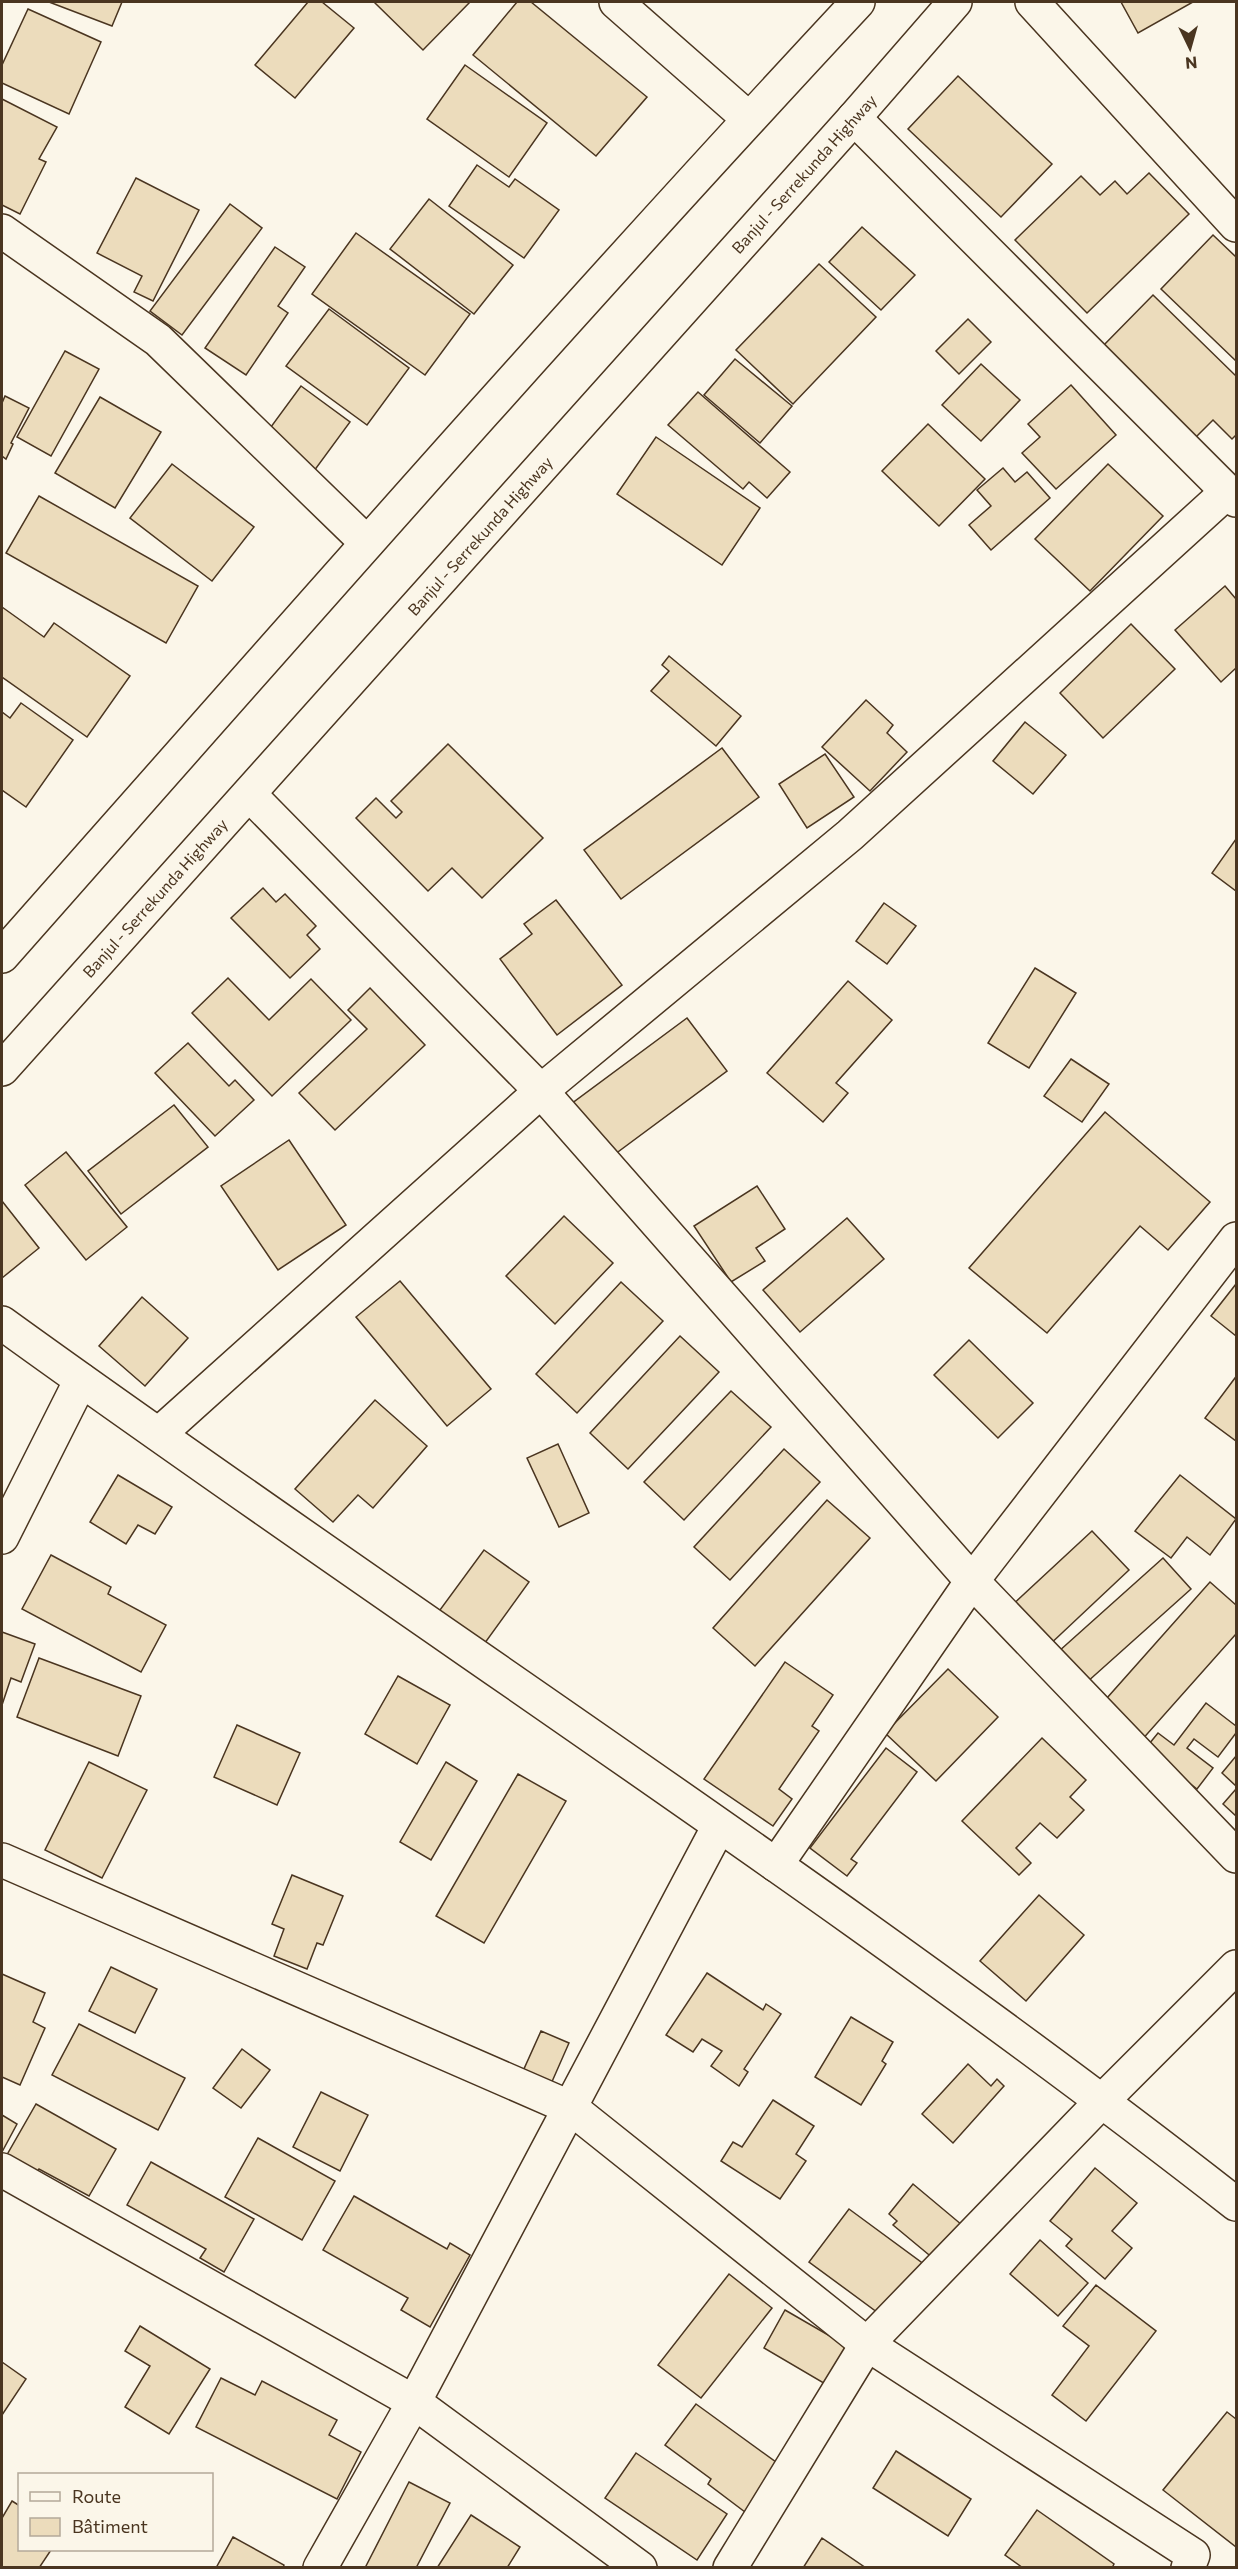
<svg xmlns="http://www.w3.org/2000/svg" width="1238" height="2569" font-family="Commissioner,sans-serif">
  <rect width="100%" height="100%" fill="#fbf6e9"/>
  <g fill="#ecdcbc" stroke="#4a3520" stroke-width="1.5">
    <polygon points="49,2 122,2 112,26"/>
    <polygon points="308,2 322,2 354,28 295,98 255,65"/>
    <polygon points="374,2 470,2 423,50"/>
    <polygon points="517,2 531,2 647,97 596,156 473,55"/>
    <polygon points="1121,2 1193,2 1138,33"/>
    <polygon points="28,9 101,42 69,114 2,83 2,65"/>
    <polygon points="465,65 547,123 509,177 427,119"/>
    <polygon points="958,76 1052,164 1001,217 908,129"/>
    <polygon points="2,99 57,127 39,159 46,162 20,214 2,205"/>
    <polygon points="477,165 509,187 515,179 559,210 524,258 449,206"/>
    <polygon points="1149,173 1189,214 1087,313 1015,240 1081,176 1100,195 1115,181 1127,194"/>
    <polygon points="136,178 199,210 153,301 134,292 142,276 97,253"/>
    <polygon points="429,199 513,265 474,314 390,249"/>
    <polygon points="230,204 262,228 182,335 150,311"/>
    <polygon points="862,227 915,275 881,310 829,262"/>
    <polygon points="356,233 470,314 425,375 312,294"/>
    <polygon points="1213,235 1236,257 1236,361 1161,289"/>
    <polygon points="275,247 305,267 278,306 288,313 246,375 205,348"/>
    <polygon points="819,264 876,317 793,404 736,350"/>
    <polygon points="1153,295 1236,376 1236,435 1232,439 1213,420 1194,439 1101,348"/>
    <polygon points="329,309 409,368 367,425 286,366"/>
    <polygon points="968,319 991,342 959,374 936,351"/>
    <polygon points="65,351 99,369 51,456 17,437"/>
    <polygon points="735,359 792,406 760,443 704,395"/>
    <polygon points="981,364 1020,400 981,441 942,405"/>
    <polygon points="1071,385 1116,435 1056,489 1022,453 1040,437 1028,424"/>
    <polygon points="301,386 350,422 314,471 265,435"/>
    <polygon points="698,392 790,472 767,498 749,482 743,489 668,425"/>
    <polygon points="5,396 29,408 11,443 13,444 6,459 2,456 2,403"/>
    <polygon points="100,397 161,432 115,508 55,473"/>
    <polygon points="928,424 985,479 939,526 882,471"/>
    <polygon points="656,437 760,508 722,565 617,494"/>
    <polygon points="172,464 254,527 212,581 130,518"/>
    <polygon points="1108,464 1163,516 1090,591 1035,539"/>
    <polygon points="1003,468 1015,482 1027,472 1050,498 991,550 969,525 991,506 977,490"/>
    <polygon points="39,496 198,586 166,643 6,553"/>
    <polygon points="1225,586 1236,599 1236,668 1221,682 1175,630"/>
    <polygon points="2,607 44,637 54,623 130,676 87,737 2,677"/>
    <polygon points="1131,624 1175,669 1103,738 1060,693"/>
    <polygon points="669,656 741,716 716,746 651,691 669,671 662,665"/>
    <polygon points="866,700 893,725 887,733 907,752 870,791 822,747"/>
    <polygon points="21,703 73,740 26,807 2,790 2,712 10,718"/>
    <polygon points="1025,722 1066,755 1033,794 993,761"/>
    <polygon points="448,744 543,838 482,898 452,868 428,891 356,818 376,798 396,818 402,812 391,801"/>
    <polygon points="722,748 759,797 621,899 584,850"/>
    <polygon points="825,754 854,797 807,828 779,784"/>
    <polygon points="1236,839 1236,891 1212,873"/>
    <polygon points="263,888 276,902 285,894 316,926 307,935 320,949 290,978 231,918"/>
    <polygon points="556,900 622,985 557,1035 500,959 532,934 524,924"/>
    <polygon points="884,903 916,926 887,964 856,941"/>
    <polygon points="1035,968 1076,993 1029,1068 988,1043"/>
    <polygon points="228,978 269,1020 311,979 351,1020 272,1096 192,1013"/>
    <polygon points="848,981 892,1020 836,1083 848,1093 823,1122 767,1073"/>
    <polygon points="370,988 425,1045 335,1130 299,1093 367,1029 348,1010"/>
    <polygon points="687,1018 727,1071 607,1160 567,1107"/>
    <polygon points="188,1043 229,1086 235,1080 254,1100 215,1136 155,1073"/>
    <polygon points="1071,1059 1109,1084 1082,1122 1044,1096"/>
    <polygon points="174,1105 208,1147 121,1214 88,1171"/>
    <polygon points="1105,1112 1210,1202 1168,1250 1140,1226 1047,1333 969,1268"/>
    <polygon points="289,1140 346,1225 278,1270 221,1186"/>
    <polygon points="66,1152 127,1227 86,1260 25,1185"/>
    <polygon points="757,1186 785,1229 756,1248 765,1261 731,1282 694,1226"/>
    <polygon points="2,1201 39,1248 2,1278"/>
    <polygon points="564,1216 613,1263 555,1324 506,1276"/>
    <polygon points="847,1218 884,1259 800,1332 763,1290"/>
    <polygon points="400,1281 491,1389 447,1426 356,1317"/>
    <polygon points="621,1282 663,1321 577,1413 536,1374"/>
    <polygon points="1236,1284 1236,1336 1211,1316"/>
    <polygon points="142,1297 188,1338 145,1386 99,1346"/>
    <polygon points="680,1336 719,1372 628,1469 590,1433"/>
    <polygon points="969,1340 1033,1403 998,1438 934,1375"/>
    <polygon points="1235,1378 1236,1379 1236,1441 1205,1418"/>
    <polygon points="731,1391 771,1427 684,1520 644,1482"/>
    <polygon points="375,1400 427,1446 373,1508 358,1495 333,1522 295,1489"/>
    <polygon points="558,1444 589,1513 559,1527 527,1458"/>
    <polygon points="784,1449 820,1482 730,1580 694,1547"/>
    <polygon points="118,1475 172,1507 155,1534 138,1525 126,1544 90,1522"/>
    <polygon points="1180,1475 1236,1519 1210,1555 1187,1537 1171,1558 1135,1531"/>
    <polygon points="827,1500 870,1538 755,1666 713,1628"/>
    <polygon points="1092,1531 1129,1570 1045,1649 1008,1609"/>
    <polygon points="484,1550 529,1582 482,1647 437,1614"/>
    <polygon points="51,1555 111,1587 108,1594 166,1625 141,1672 22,1609"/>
    <polygon points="1163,1558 1191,1589 1086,1683 1058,1652"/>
    <polygon points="1210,1582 1236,1605 1236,1634 1140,1742 1099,1707"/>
    <polygon points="2,1632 35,1644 21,1682 11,1678 2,1705"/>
    <polygon points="39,1658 141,1696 118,1756 17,1717"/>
    <polygon points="785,1662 833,1695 812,1726 819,1731 779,1789 792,1799 773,1826 704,1779"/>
    <polygon points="948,1669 998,1717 936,1781 885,1733"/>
    <polygon points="398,1676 450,1705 417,1764 365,1734"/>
    <polygon points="1206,1703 1236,1726 1236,1733 1218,1757 1194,1739 1187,1748 1213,1768 1197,1789 1145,1749 1158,1733 1174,1745"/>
    <polygon points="237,1725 300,1753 277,1805 214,1777"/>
    <polygon points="1042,1738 1086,1780 1070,1797 1084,1810 1057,1838 1040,1823 1016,1848 1031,1863 1019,1875 962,1821"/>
    <polygon points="886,1748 917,1772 851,1859 857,1863 847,1876 810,1848"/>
    <polygon points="1236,1756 1236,1786 1222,1773"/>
    <polygon points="89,1762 147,1790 102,1878 45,1850"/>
    <polygon points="446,1762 477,1781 431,1860 400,1842"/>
    <polygon points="518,1774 566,1801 484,1943 436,1916"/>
    <polygon points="1236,1789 1236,1816 1223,1804"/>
    <polygon points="292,1875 343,1896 323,1945 317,1943 307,1969 274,1956 284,1929 272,1924"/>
    <polygon points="1039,1895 1084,1935 1026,2001 980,1961"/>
    <polygon points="111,1967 157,1989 135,2033 89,2011"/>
    <polygon points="707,1973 763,2010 766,2004 781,2014 744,2069 748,2072 739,2086 711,2066 722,2051 702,2039 693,2052 666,2035"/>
    <polygon points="2,1974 45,1993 33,2022 45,2028 20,2085 2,2077"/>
    <polygon points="851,2017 893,2042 882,2061 886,2064 861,2105 815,2077"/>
    <polygon points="79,2024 185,2078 158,2130 52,2075"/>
    <polygon points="541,2031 569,2043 547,2093 519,2080"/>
    <polygon points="242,2049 270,2070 241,2108 213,2088"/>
    <polygon points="968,2064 991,2086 997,2079 1004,2086 953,2143 922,2114"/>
    <polygon points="321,2092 368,2115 340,2171 293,2147"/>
    <polygon points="773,2100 814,2126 796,2154 806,2161 780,2199 721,2161 733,2142 742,2147"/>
    <polygon points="36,2104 116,2149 89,2196 39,2169 34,2177 4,2160"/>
    <polygon points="2,2115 17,2124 2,2152"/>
    <polygon points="258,2138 335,2181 302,2240 225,2197"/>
    <polygon points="151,2162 254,2219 224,2272 200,2258 206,2249 127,2205"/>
    <polygon points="1095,2168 1137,2203 1112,2231 1132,2248 1105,2279 1066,2246 1072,2239 1050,2221"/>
    <polygon points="913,2184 968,2230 940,2264 893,2225 897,2221 889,2214"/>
    <polygon points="354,2196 447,2249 450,2243 470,2255 430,2327 401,2310 408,2298 323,2250"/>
    <polygon points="849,2209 925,2265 885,2318 809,2262"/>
    <polygon points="1040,2240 1088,2283 1058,2316 1010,2274"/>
    <polygon points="729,2274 772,2308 701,2398 658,2365"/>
    <polygon points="1096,2285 1156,2331 1086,2421 1052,2395 1089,2346 1063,2326"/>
    <polygon points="785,2310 849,2347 827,2385 764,2348"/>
    <polygon points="140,2326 210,2369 169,2434 125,2407 150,2366 125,2351"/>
    <polygon points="2,2362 26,2379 2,2415"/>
    <polygon points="221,2378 255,2395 262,2381 337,2420 329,2435 361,2452 337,2499 196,2427"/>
    <polygon points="696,2404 780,2465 745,2512 708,2484 711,2479 665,2445"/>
    <polygon points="1227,2412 1236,2419 1236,2547 1163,2490"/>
    <polygon points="896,2451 971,2499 948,2536 873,2488"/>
    <polygon points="636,2453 727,2514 697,2560 605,2498"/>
    <polygon points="409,2482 450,2503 416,2568 365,2568"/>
    <polygon points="12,2501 20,2506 20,2550 51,2550 39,2568 2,2568 2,2518"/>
    <polygon points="1037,2510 1114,2564 1112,2568 1023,2568 1005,2555"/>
    <polygon points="471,2515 520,2547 507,2568 437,2568"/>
    <polygon points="233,2537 284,2565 283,2568 216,2568"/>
    <polygon points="822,2538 866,2568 803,2568"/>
  </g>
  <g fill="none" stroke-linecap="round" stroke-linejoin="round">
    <g stroke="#4a3520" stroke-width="36">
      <g id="minor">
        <polyline points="616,2 749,119"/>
        <polyline points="1032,2 1236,225"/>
        <polyline points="854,118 1236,500"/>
        <polyline points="2,231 158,340 367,543"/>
        <polyline points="249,794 541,1091 972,1581 1236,1856"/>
        <path d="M 2,1323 C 411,1619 838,1893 1236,2204"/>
        <polyline points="159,1434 541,1091 850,835 1227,492"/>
        <polyline points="2,1537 81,1380"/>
        <polyline points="2,1860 571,2108 867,2344 1193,2555 1188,2568"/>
        <polyline points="776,1865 972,1581 1236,1239"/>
        <polyline points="2,2170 414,2402 640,2568"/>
        <polyline points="320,2568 414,2402 719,1826"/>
        <polyline points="730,2568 867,2344 1103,2100 1236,1967"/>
      </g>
    </g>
    <g stroke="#4a3520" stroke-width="36">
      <g id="highway">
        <path d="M 2,956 C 285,636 567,314 858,2"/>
        <polyline points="2,1069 854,118 955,2"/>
      </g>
    </g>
    <use href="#minor" stroke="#fbf6e9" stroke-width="33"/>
    <use href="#highway" stroke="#fbf6e9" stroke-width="33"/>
  </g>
  <g text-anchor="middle" stroke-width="4.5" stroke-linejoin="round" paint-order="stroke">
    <g font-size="16" fill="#4a3520" stroke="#fbf6e9">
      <text transform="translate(804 174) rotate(-48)" y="6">Banjul - Serrekunda Highway</text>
      <text transform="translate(480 536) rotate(-48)" y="6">Banjul - Serrekunda Highway</text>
      <text transform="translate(155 898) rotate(-48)" y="6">Banjul - Serrekunda Highway</text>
    </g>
  </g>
  <rect width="1238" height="2569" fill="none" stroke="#4a3520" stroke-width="6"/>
  <rect x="18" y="2473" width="195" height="78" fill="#fbf6e9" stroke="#b4a999" stroke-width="1.5"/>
  <rect x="30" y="2492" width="30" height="9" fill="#fbf6e9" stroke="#b4a999" stroke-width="1.5"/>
  <text x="72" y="2503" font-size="18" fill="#4a3520">Route</text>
  <rect x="30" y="2518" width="30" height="18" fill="#ecdcbc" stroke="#b4a999" stroke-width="1.5"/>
  <text x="72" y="2533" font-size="18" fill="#4a3520">Bâtiment</text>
  <g transform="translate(1190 48) rotate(175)" stroke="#fbf6e9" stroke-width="4.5" paint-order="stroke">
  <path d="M0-4.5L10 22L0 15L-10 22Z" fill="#4a3520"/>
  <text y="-9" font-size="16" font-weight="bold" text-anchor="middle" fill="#4a3520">N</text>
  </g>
</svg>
